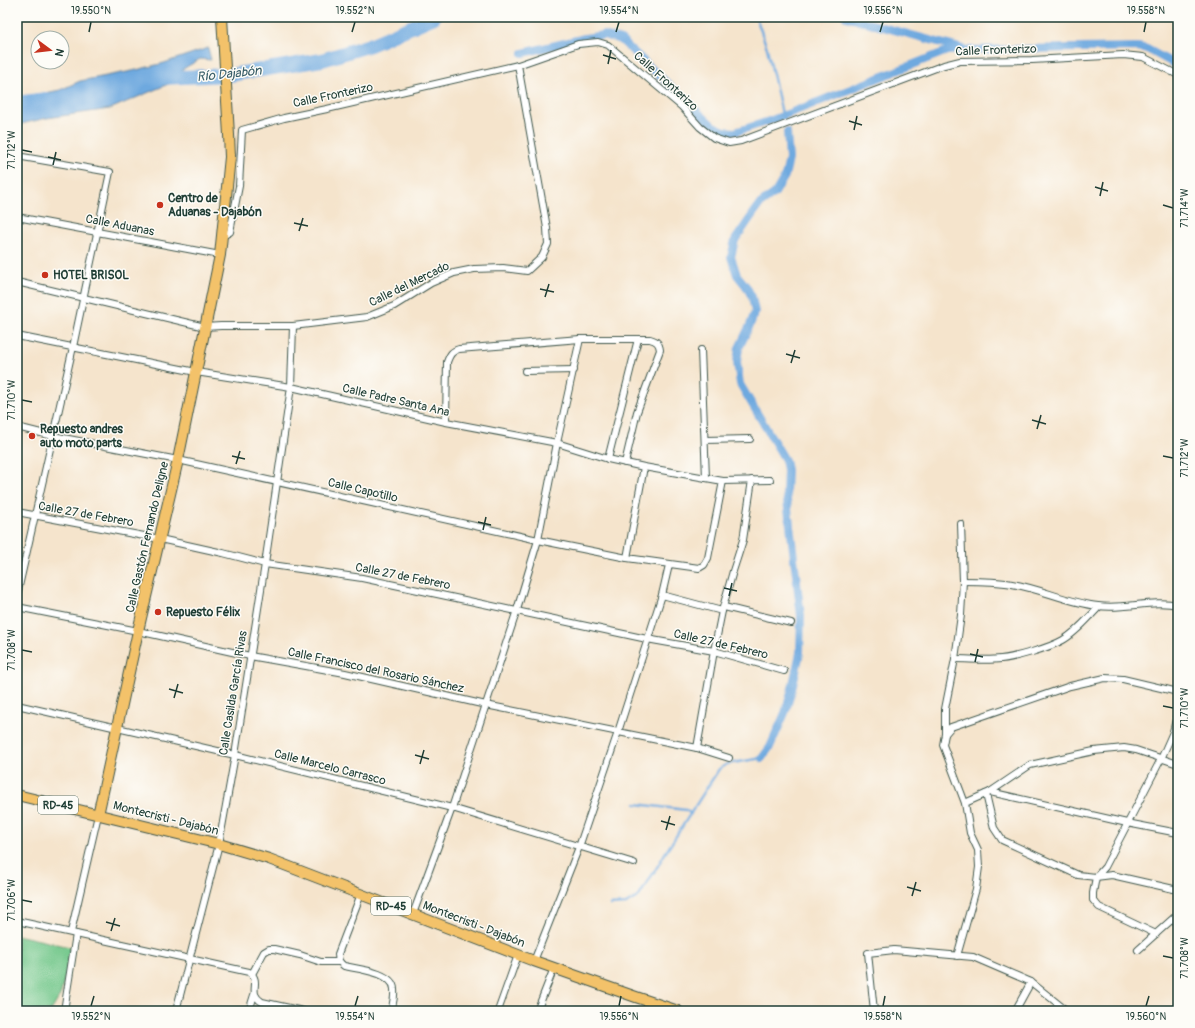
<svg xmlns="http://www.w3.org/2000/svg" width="1195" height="1028" font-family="Pangolin,sans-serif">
  <rect width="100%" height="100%" fill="#fdfcf7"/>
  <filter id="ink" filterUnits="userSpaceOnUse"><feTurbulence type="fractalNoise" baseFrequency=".025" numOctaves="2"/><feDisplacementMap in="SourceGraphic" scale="8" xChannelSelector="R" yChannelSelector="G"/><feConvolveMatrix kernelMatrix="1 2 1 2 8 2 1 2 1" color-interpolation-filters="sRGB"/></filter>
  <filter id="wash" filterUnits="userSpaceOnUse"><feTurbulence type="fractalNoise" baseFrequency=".012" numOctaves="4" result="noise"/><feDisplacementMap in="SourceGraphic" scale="16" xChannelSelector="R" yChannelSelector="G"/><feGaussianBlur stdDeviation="0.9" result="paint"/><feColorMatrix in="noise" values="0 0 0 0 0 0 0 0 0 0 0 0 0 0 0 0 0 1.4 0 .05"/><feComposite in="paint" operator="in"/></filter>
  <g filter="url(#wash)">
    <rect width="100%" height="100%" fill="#f5e4cc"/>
    <polygon fill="#74c88c" stroke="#4a8260" points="17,935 70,947 66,974 60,996 51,1011 17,1011"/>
    <polygon fill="#6ea9df" stroke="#46738a" points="208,48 211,60 200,59 183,69 173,82 110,109 47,118 17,125 17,106 27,103 35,95 60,90 80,81 132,71 164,63"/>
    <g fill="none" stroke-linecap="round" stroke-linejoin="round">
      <g stroke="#6ea9df" stroke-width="2.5">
        <polyline points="756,17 767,48 783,118"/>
        <polyline points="636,804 686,810 691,814"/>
        <polyline points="610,905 626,904 639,896 659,864 664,855 719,769 727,764 762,758"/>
      </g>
      <g stroke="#6ea9df" stroke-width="8">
        <polyline points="846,17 967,50 1138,47 1147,49 1178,66"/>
        <polyline points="523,53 585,38 604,35 621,40 713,126 724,131 735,132 772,120 947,51 967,50"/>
        <polyline points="762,758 770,747 785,713 791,693 800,653 801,616 786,492 787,470 785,460 740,384 737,362 739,348 750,325 755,312 752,297 746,286 737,275 731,257 735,240 760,204 775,193 785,176 789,159 787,132"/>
      </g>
      <g stroke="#6ea9df" stroke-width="14">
        <polyline points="159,78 230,75 322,60 370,45 434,17"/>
        <polyline points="17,103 46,99"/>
      </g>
    </g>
  </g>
  <g filter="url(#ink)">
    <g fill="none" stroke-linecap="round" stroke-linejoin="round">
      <g stroke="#3f564b" stroke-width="8">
        <g id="minor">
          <polyline points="17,156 110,172 73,347 17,595"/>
          <polyline points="17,217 220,255"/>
          <polyline points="221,237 230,232 239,186 242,130 284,118 327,109 518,65 578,44 598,42 608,45 682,107 700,127 714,138 729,143 741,141 944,65 960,61 1032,60 1123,55 1143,57 1178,75"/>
          <polyline points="17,282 205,327 221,326 293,326 367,317 394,306 431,283 454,273 474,269 503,268 527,271 542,257 548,244 547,228 518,65"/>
          <polyline points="17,336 196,372 291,387 446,422 557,443 608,459 644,467 723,481 770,480"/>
          <polyline points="701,350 706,478"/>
          <polyline points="525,371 574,370"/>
          <path d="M 446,422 L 447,362 C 450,354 452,351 459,349 L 580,339 L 650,339 C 657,341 659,343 660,350 L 637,412 L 625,463"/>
          <polyline points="17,427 53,436 178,460 538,540 627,558 699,568 704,565 708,558 723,481"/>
          <polyline points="705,440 750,439"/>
          <polyline points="608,459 638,339"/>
          <polyline points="17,512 160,539 223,553 265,564 362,578 647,639 714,651 784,671"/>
          <polyline points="627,558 644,467"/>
          <path d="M 963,581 C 979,581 996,581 1012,584 C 1042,589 1069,603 1098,606 C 1125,610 1152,599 1178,605"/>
          <polyline points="662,595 722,611"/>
          <polyline points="17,607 138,631 250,656 345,673 486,705 697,748 729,758"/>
          <polyline points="724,607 791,623"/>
          <path d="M 955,659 C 970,659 986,661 1001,659 C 1017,657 1049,648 1063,640 C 1077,632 1088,618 1099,607"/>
          <polyline points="17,705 235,755 452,808 634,863"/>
          <polyline points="945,734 945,709 955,659 961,615 963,581 961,524"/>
          <polyline points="697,748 714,651 722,611 733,571 743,540 752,480"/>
          <polyline points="990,792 1030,765 1094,751 1124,748 1136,750 1178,764"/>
          <polyline points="986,794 994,828 1002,840 1078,875 1096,877 1112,875 1178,890"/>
          <polyline points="965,803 990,792 1127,823 1178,833"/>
          <path d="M 361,894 L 338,954 C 338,960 339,962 344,966 C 358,969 393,972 394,989 C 395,997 393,1004 391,1011"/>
          <polyline points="413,914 452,808 517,610 538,540 557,443 580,339"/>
          <path d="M 17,921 L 249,972 C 263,982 246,992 262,1002 L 303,1011"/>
          <polyline points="71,932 98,815"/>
          <polyline points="1156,934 1099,907 1093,900 1093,893 1096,877 1105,867 1161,759 1173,732 1178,711"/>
          <polyline points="1138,950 1178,914"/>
          <polyline points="957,956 976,889 979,867 978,850 970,833 965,803 943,745 945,734 951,727 1070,686 1105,678 1123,679 1178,692"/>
          <polyline points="534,961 579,847 618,732 662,595 669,565"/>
          <polyline points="252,974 264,952 269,949 274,949 300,955 321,962 339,962"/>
          <polyline points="64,1011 76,934"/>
          <polyline points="176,1011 219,844 235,755 265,564 291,387 293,326"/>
          <polyline points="249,1011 254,995"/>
          <polyline points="498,1011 518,955"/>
          <polyline points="537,1011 554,968"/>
          <polyline points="874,1011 868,953 894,950 973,957 1031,982 1067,1011"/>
          <polyline points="1015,1011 1031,982"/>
        </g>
      </g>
      <g stroke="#3f564b" stroke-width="12">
        <g id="primary">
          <polyline points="17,795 219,844 269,859 534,961 636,997 678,1011"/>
          <polyline points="98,815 138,631 178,460 220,255 230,157 229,135 222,17"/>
        </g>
      </g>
      <use href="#minor" stroke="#fff" stroke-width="6"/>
      <use href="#primary" stroke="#f3c26a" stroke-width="10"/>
    </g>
  </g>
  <path fill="none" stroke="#1f3d34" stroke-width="1.5" d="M 89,32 L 91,22M 352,32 L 355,22M 616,32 L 619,22M 880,32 L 883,22M 1144,32 L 1146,22M 603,55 L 616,59M 608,64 L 611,50M 849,121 L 862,125M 854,130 L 857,116M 22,150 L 32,152M 48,157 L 61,160M 53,165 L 56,152M 1095,187 L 1108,191M 1100,196 L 1103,182M 1163,205 L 1173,208M 294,223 L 308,226M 299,231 L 303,218M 540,289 L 554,292M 545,297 L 549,284M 786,354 L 800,358M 791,363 L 795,350M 22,400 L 32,402M 1032,420 L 1046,424M 1037,429 L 1041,415M 232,456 L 245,459M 1163,456 L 1173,458M 236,464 L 240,451M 478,522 L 491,525M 483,530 L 486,517M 724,588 L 737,591M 729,596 L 732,583M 22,650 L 32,652M 970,654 L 983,657M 975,662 L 978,649M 169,689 L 183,693M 174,698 L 178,684M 1163,706 L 1173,708M 415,755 L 429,759M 420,764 L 424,750M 661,821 L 675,825M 666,830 L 670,816M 907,887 L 921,891M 912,896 L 916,882M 22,900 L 32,902M 106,922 L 120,926M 111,931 L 115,918M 1163,956 L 1173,958M 91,1006 L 94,996M 355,1006 L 358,996M 619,1006 L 621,996M 883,1006 L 885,996M 1146,1006 L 1149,996"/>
  <g fill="#c8321e" stroke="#fdfcf7" stroke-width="1.5">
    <circle cx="160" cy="205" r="4"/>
    <circle cx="45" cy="275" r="4"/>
    <circle cx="32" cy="436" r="4"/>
    <circle cx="158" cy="612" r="4"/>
  </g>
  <g text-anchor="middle" stroke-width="3" stroke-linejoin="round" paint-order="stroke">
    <g fill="#fdfcf7" stroke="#62766e" stroke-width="1">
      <rect x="38" y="796" width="40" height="18" rx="3"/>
      <rect x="371" y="897" width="40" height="18" rx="3"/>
    </g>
    <g font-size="11" font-weight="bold" fill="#1f3d34">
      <text x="58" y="809">RD-45</text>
      <text x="391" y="910">RD-45</text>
    </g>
    <g font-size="12" fill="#1f3d34" stroke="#fdfcf7">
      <text transform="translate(996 50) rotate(-2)" y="4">Calle Fronterizo</text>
      <text transform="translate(666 81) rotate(42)" y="4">Calle Fronterizo</text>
      <text transform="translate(333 95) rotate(-12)" y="4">Calle Fronterizo</text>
      <text transform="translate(120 225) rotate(11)" y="4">Calle Aduanas</text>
      <text transform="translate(409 284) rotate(-26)" y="4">Calle del Mercado</text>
      <text transform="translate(396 400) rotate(13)" y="4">Calle Padre Santa Ana</text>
      <text transform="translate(363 490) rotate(13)" y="4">Calle Capotillo</text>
      <text transform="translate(86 514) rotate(10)" y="4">Calle 27 de Febrero</text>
      <text transform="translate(147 537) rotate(-77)" y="4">Calle Gastón Fernando Deligne</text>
      <text transform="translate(403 576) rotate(11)" y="4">Calle 27 de Febrero</text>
      <text transform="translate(721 644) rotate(13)" y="4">Calle 27 de Febrero</text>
      <text transform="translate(376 670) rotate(12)" y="4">Calle Francisco del Rosario Sánchez</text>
      <text transform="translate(233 693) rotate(-81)" y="4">Calle Casilda García Rivas</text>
      <text transform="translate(330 767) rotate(14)" y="4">Calle Marcelo Carrasco</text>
      <text transform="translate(166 818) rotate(14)" y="4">Montecristi - Dajabón</text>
      <text transform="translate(474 924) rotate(21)" y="4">Montecristi - Dajabón</text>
    </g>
    <g font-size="12" font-weight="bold" fill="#1f3d34" stroke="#fdfcf7" text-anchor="start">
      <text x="168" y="202">Centro de<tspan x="168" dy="14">Aduanas - Dajabón</tspan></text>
      <text x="53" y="279">HOTEL BRISOL</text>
      <text x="40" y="433">Repuesto andres<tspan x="40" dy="14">auto moto parts</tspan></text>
      <text x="166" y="616">Repuesto Félix</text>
    </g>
    <g font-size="13" font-style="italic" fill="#375d67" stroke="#fdfcf7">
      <text transform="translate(229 73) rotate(-6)" y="5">Río Dajabón</text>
    </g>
  </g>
  <rect width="1195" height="1028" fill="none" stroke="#fdfcf7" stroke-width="44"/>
  <g transform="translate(50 50) rotate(105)"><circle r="19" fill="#fdfcf7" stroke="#a4b0a9"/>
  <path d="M0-3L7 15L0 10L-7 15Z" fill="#c8321e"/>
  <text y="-6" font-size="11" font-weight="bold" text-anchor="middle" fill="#1f3d34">N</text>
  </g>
  <rect x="22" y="22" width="1151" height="984" fill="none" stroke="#1f3d34" stroke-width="1.5"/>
  <g font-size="10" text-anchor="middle" fill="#1f3d34">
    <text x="91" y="14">19.550°N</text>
    <text x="355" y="14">19.552°N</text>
    <text x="619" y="14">19.554°N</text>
    <text x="883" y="14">19.556°N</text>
    <text x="1146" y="14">19.558°N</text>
    <text transform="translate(11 150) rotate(-90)" y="4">71.712°W</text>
    <text transform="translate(1184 208) rotate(-90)" y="4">71.714°W</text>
    <text transform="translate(11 400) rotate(-90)" y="4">71.710°W</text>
    <text transform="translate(1184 458) rotate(-90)" y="4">71.712°W</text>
    <text transform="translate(11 650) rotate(-90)" y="4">71.708°W</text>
    <text transform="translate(1184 708) rotate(-90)" y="4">71.710°W</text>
    <text transform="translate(11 900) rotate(-90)" y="4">71.706°W</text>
    <text transform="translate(1184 958) rotate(-90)" y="4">71.708°W</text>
    <text x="91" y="1020">19.552°N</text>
    <text x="355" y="1020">19.554°N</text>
    <text x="619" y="1020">19.556°N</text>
    <text x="883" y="1020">19.558°N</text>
    <text x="1146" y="1020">19.560°N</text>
  </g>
</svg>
